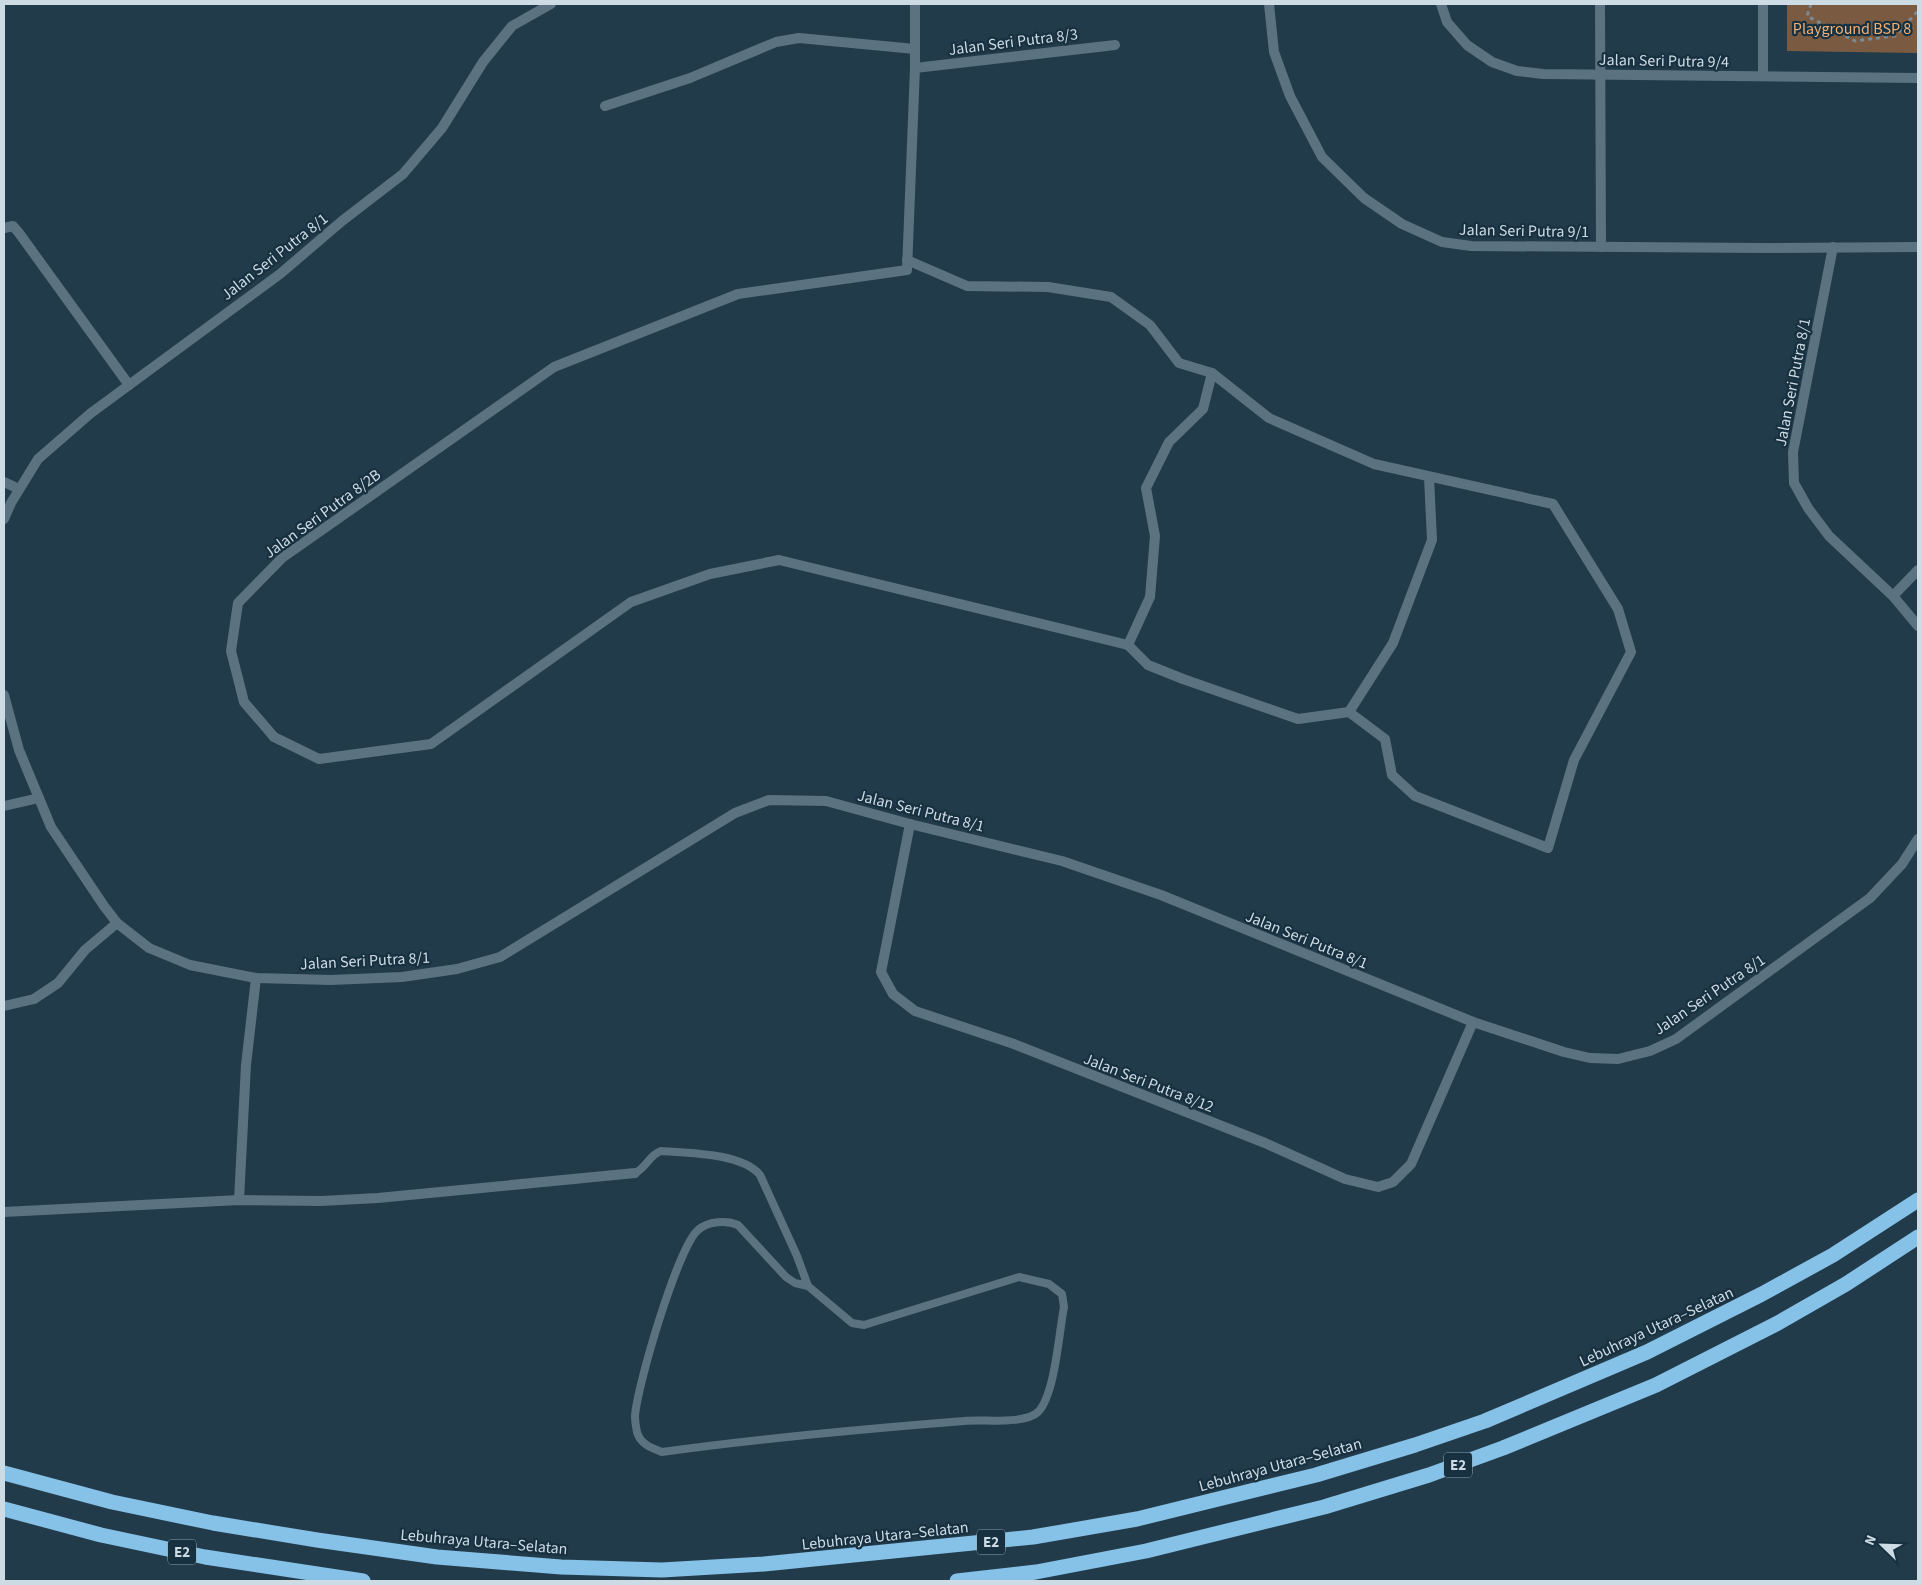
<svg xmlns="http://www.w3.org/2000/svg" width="1922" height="1585" font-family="'Source Sans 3',sans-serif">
  <rect width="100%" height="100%" fill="#223b4a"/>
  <polygon fill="#7a5b41" points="1787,4 1918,4 1918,53 1787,51"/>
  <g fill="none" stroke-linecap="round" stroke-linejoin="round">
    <polyline stroke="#788b98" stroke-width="3" stroke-dasharray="4 4" stroke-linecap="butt" points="1811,4 1807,16 1855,41 1895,36 1918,11"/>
    <path stroke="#5b7281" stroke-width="8" d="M 635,1173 C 647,1167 649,1155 661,1151 C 688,1153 742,1153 760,1175 L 797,1256 L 808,1286 L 852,1323 L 864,1325 L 1019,1277 L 1049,1284 L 1062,1294 L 1064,1307 C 1059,1332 1055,1395 1038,1412 C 1024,1425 983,1419 964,1421 C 863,1429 763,1438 662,1452 C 652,1448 640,1444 637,1432 C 636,1427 635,1421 635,1416 C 637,1386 678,1247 698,1230 C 708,1221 727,1220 738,1225 L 786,1277 L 795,1283 L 808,1286"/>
    <g stroke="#5b7281" stroke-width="10">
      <polyline points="915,4 915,68 907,270 738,294 554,367 282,558 238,603 231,651 244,702 274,737 319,759 431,744 631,602 710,574 779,560 1128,645 1148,665 1183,679 1298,719 1349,712 1393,643 1432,540 1429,477"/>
      <polyline points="1269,4 1274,52 1290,96 1322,157 1364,198 1402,224 1442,242 1471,246 1764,248 1918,247"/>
      <polyline points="1441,4 1447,22 1467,45 1492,62 1517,71 1543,74 1918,78"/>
      <polyline points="1600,4 1601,247"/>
      <polyline points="1763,4 1763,76"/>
      <polyline points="915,68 1115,45"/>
      <polyline points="605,106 690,78 776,42 799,38 915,49"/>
      <polyline points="4,228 13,226 19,233 129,385"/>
      <polyline points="1833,247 1793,452 1794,483 1808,508 1829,536 1893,596 1918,626"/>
      <polyline points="907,260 967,286 1048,287 1111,297 1150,325 1179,363 1212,373 1269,418 1374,464 1553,504 1618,609 1631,652 1574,760 1548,848 1415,796 1392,775 1385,739 1349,712"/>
      <polyline points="4,482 19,489"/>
      <polyline points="4,519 11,503 38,459 91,413 280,274 342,221 403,174 442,128 483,62 512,26 551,4"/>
      <polyline points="1893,596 1918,570"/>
      <polyline points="1128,645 1150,597 1155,536 1146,488 1169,442 1203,409 1212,373"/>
      <polyline points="4,695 19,750 51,827 104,906 117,923 149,948 190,965 256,978 331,980 402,977 457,969 500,957 735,813 769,800 826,801 910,824 1062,861 1161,895 1473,1022 1564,1052 1590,1058 1618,1059 1650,1051 1676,1039 1870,898 1902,864 1918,839"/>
      <polyline points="4,806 39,798"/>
      <polyline points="910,824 881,972 893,994 915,1011 1014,1044 1265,1143 1345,1179 1378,1187 1393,1182 1411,1164 1473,1022"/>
      <polyline points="4,1006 34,999 58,983 85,950 117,923"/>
      <polyline points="239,1200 246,1065 256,978"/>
      <polyline points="4,1212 239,1200 321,1201 378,1198 635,1173"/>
    </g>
    <g stroke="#86c1e7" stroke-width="15">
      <polyline points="4,1473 112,1502 213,1523 317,1540 437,1557 561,1567 662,1570 764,1564 1033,1537 1137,1519 1316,1475 1415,1445 1485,1421 1647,1352 1762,1294 1833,1255 1918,1200"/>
      <polyline points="4,1509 101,1535 205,1557 363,1581"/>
      <polyline points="957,1581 1036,1572 1146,1551 1324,1507 1429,1475 1503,1448 1656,1385 1778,1323 1846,1284 1918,1237"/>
    </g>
  </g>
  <g text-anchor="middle" stroke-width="4.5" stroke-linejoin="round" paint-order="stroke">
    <g fill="#183140" stroke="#97a8b4" stroke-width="1">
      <rect x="1444" y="1452.5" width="28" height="25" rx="4"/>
      <rect x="977" y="1529.5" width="28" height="25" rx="4"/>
      <rect x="168" y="1539.5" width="28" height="25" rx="4"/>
    </g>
    <g font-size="15" font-weight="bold" fill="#cddbe5">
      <text x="1458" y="1470">E2</text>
      <text x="991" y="1547">E2</text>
      <text x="182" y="1557">E2</text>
    </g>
    <g font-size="16" fill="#f4af73" stroke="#183140">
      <text x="1852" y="34">Playground BSP 8</text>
    </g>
    <g font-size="16" fill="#cddbe5" stroke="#183140">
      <text transform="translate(1013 41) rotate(-7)" y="6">Jalan Seri Putra 8/3</text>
      <text transform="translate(1664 60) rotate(1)" y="6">Jalan Seri Putra 9/4</text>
      <text transform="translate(1524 230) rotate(1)" y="6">Jalan Seri Putra 9/1</text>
      <text transform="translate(274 256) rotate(-38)" y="6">Jalan Seri Putra 8/1</text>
      <text transform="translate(1792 382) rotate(-79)" y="6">Jalan Seri Putra 8/1</text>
      <text transform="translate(322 513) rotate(-36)" y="6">Jalan Seri Putra 8/2B</text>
      <text transform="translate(921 810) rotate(14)" y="6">Jalan Seri Putra 8/1</text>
      <text transform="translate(1307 939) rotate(22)" y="6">Jalan Seri Putra 8/1</text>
      <text transform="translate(365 960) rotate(-3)" y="6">Jalan Seri Putra 8/1</text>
      <text transform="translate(1709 994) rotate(-34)" y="6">Jalan Seri Putra 8/1</text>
      <text transform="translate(1149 1082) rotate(21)" y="6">Jalan Seri Putra 8/12</text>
      <text transform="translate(1656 1326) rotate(-25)" y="6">Lebuhraya Utara–Selatan</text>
      <text transform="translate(1280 1464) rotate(-15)" y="6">Lebuhraya Utara–Selatan</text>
      <text transform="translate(885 1535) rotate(-6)" y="6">Lebuhraya Utara–Selatan</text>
      <text transform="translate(484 1541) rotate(5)" y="6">Lebuhraya Utara–Selatan</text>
    </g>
  </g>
  <rect width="1922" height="1585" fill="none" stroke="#cddbe5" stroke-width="10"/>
  <g transform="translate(1882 1545) rotate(293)" stroke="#183140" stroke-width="4" paint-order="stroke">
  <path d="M0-4L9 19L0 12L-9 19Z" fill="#cddbe5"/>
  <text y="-8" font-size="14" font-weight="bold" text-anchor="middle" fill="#cddbe5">N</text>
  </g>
</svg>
